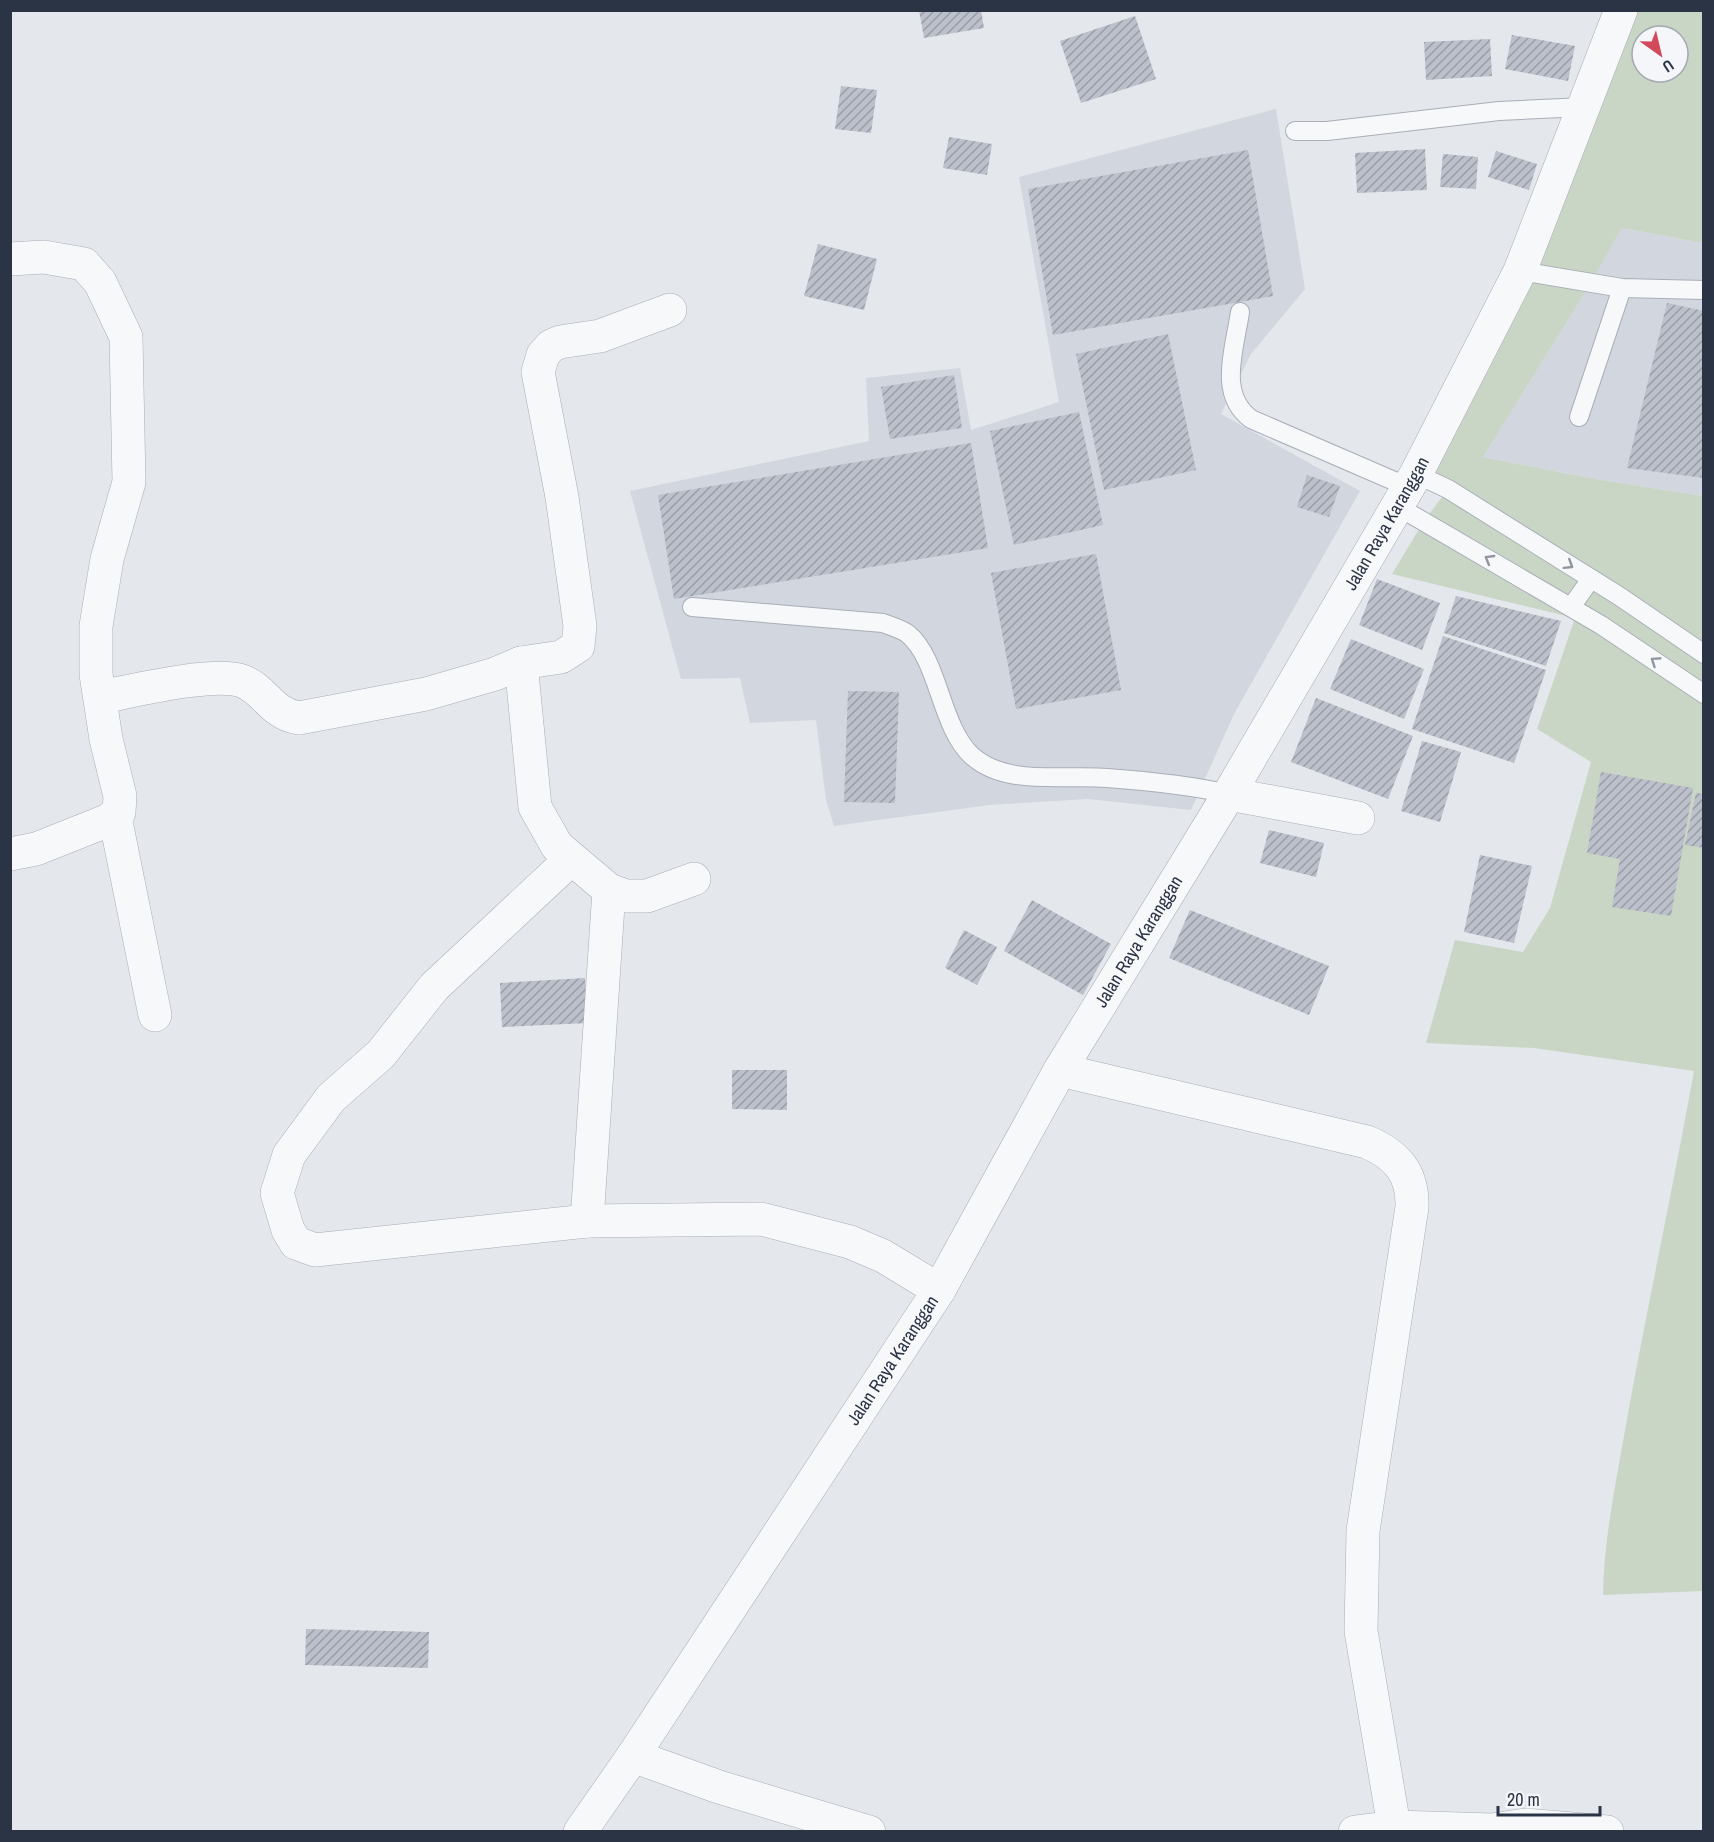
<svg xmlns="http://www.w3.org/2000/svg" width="1714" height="1842" font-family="'Archivo Narrow',sans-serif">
  <defs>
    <pattern id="building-hatch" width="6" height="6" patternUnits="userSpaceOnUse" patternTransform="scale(1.5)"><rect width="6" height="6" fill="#bbc0ca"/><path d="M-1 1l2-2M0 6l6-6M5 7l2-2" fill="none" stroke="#989da6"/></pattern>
  </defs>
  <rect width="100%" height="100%" fill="#e4e7ec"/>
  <g fill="#d2d6de">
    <polygon points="1276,109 1305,289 1251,354 1221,414 1360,491 1234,714 1191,810 1088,799 989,805 834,826 826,800 816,720 750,723 740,678 681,679 630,491 869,441 866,378 960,368 971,430 1059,402 1019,177"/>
    <polygon points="1622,228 1703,243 1703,496 1595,479 1483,457 1591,283"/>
  </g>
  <path fill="#c9d6c5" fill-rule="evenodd" d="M 1621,11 L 1703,11 L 1703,243 L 1622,228 L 1591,283 L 1483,457 L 1595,479 L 1703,496 L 1703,1591 L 1603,1595 C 1604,1535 1617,1478 1627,1419 C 1648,1303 1673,1188 1694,1071 L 1534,1048 L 1426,1043 L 1455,940 L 1523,952 L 1550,908 L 1591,762 L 1537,729 L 1575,618 L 1392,574 L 1424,521 L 1448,489 L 1416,474 ZM 1642,36 L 1678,36 L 1678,72 L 1642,72 Z"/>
  <g fill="url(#building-hatch)">
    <polygon points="919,10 981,10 984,28 924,38"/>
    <polygon points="1135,16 1156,79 1081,103 1060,41"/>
    <polygon points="1512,35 1575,46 1568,81 1505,69"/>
    <polygon points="1490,39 1492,76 1426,80 1424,42"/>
    <polygon points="841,86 877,90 871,133 835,129"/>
    <polygon points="949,137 992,144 987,175 943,168"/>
    <polygon points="1425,149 1427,190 1357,193 1355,153"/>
    <polygon points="1248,150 1273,296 1053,335 1028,189"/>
    <polygon points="1496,151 1537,164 1529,190 1488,177"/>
    <polygon points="1443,154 1478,157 1476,189 1440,187"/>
    <polygon points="818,244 877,259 864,310 804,296"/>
    <polygon points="1667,303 1704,311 1704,478 1627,468"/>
    <polygon points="1168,334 1196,470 1104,490 1076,354"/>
    <polygon points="954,375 962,428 890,439 881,387"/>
    <polygon points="1079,412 1103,525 1014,545 990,431"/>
    <polygon points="971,443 988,548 674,599 658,495"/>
    <polygon points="1307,475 1340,486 1329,517 1297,507"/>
    <polygon points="1096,554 1121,690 1016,709 991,573"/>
    <polygon points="1377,579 1440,603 1422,650 1359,625"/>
    <polygon points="1456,596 1561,621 1546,666 1444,633"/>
    <polygon points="1443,636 1546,670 1514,763 1412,729"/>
    <polygon points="1351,639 1424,669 1404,719 1330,689"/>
    <polygon points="848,691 899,692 895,803 844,802"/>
    <polygon points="1316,698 1413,736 1388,799 1291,762"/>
    <polygon points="1422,741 1461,752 1440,822 1401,811"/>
    <polygon points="1601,772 1693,788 1671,916 1612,907 1620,859 1587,853"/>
    <polygon points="1696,793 1704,794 1704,848 1685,845"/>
    <polygon points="1269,830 1324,843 1316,877 1260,863"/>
    <polygon points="1480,855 1532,866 1514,943 1464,932"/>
    <polygon points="1032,900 1111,944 1083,995 1004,951"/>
    <polygon points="1190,910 1329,966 1309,1015 1169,958"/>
    <polygon points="964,930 997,947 977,985 945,968"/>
    <polygon points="585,978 588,1023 502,1027 500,983"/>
    <polygon points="732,1070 787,1070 787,1110 732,1109"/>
    <polygon points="306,1629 429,1632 428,1668 305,1665"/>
  </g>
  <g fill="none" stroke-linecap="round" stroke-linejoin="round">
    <g stroke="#a9aeb7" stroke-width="20">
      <g id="service">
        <polyline points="1295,131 1327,131 1499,111 1584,107"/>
        <polyline points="1520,271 1622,288 1704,290"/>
        <path d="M 1240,312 C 1235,348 1217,394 1251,419 L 1408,487"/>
        <polyline points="1579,417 1622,288"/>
        <polyline points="1416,474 1448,489 1619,596 1704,654"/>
        <polyline points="1397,506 1601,625 1704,694"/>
        <path d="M 692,607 L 883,623 C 890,626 902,629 908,634 C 939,660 940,725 971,755 C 1005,787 1065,774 1107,778 C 1148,781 1189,785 1229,794"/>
        <polyline points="1571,607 1591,579"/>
      </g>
    </g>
    <g stroke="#a9aeb7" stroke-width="34">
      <g id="minor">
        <polyline points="10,259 44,257 84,264 100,282 126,337 129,482 107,559 96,626 96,674 106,739 120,796 119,812 109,820 36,849 10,854"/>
        <polyline points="521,663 535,807 557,846 609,890 626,896 647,896 694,879"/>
        <path d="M 101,697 C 133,691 214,671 242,681 C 266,690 270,713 299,718 L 426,694 L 495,674 L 521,663 L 561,657 L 578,646 L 580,626 L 562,497 L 538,372 L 543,355 L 551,346 L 560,342 L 600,336 L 670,310"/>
        <polyline points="1229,794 1358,818"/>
        <polyline points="115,817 155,1015"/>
        <polyline points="570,860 434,987 381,1054 331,1098 289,1155 277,1193 288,1230 296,1243 315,1250 587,1221 761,1219 850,1242 883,1256 939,1290"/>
        <path d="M 1060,1070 L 1367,1142 C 1397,1155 1413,1173 1412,1207 L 1363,1531 L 1361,1631 L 1395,1832"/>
        <polyline points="587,1221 609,890"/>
        <polyline points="633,1756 719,1787 869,1832"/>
        <polyline points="1355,1832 1395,1827 1492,1830 1525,1825 1607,1832"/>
      </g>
    </g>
    <g stroke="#a9aeb7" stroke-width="34">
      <g id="tertiary">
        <path id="s1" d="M 580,1832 L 633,1756 L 939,1290 L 1060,1070 L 1229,794 L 1416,474 L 1520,271 L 1621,10"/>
      </g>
    </g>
    <use href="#service" stroke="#f7f8fa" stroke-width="18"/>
    <use href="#minor" stroke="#f7f8fa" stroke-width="33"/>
    <use href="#tertiary" stroke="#f7f8fa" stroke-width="33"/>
  </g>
  <defs><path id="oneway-chevron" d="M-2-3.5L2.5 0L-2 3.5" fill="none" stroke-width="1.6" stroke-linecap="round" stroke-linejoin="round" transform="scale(1.5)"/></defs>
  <g stroke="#9196a0">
    <use href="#oneway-chevron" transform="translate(1489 559) rotate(-150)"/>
    <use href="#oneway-chevron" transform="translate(1569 565) rotate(32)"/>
    <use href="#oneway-chevron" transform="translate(1655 661) rotate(-146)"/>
  </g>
  <g text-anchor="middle" stroke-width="4.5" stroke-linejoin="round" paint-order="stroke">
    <g font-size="18" fill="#2b3445" stroke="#f4f6f9">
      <text dy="6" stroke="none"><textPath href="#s1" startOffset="1538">Jalan Raya Karanggan</textPath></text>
      <text dy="6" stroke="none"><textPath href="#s1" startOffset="1052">Jalan Raya Karanggan</textPath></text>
      <text dy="6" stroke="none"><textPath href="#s1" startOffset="566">Jalan Raya Karanggan</textPath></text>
    </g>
  </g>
  <rect width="1714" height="1842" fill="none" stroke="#2b3445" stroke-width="24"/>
  <g transform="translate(1660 54) rotate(146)"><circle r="28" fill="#f4f6f9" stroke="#a4a8b1" stroke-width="1.5"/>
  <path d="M0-4.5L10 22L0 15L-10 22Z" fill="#d1495b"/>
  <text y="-9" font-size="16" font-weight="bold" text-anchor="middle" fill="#2b3445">U</text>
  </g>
  <path d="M1498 1806v9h102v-9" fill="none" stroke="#2b3445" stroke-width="3"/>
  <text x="1507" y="1806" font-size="18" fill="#2b3445" stroke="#f4f6f9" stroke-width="4.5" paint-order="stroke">20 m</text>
</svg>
